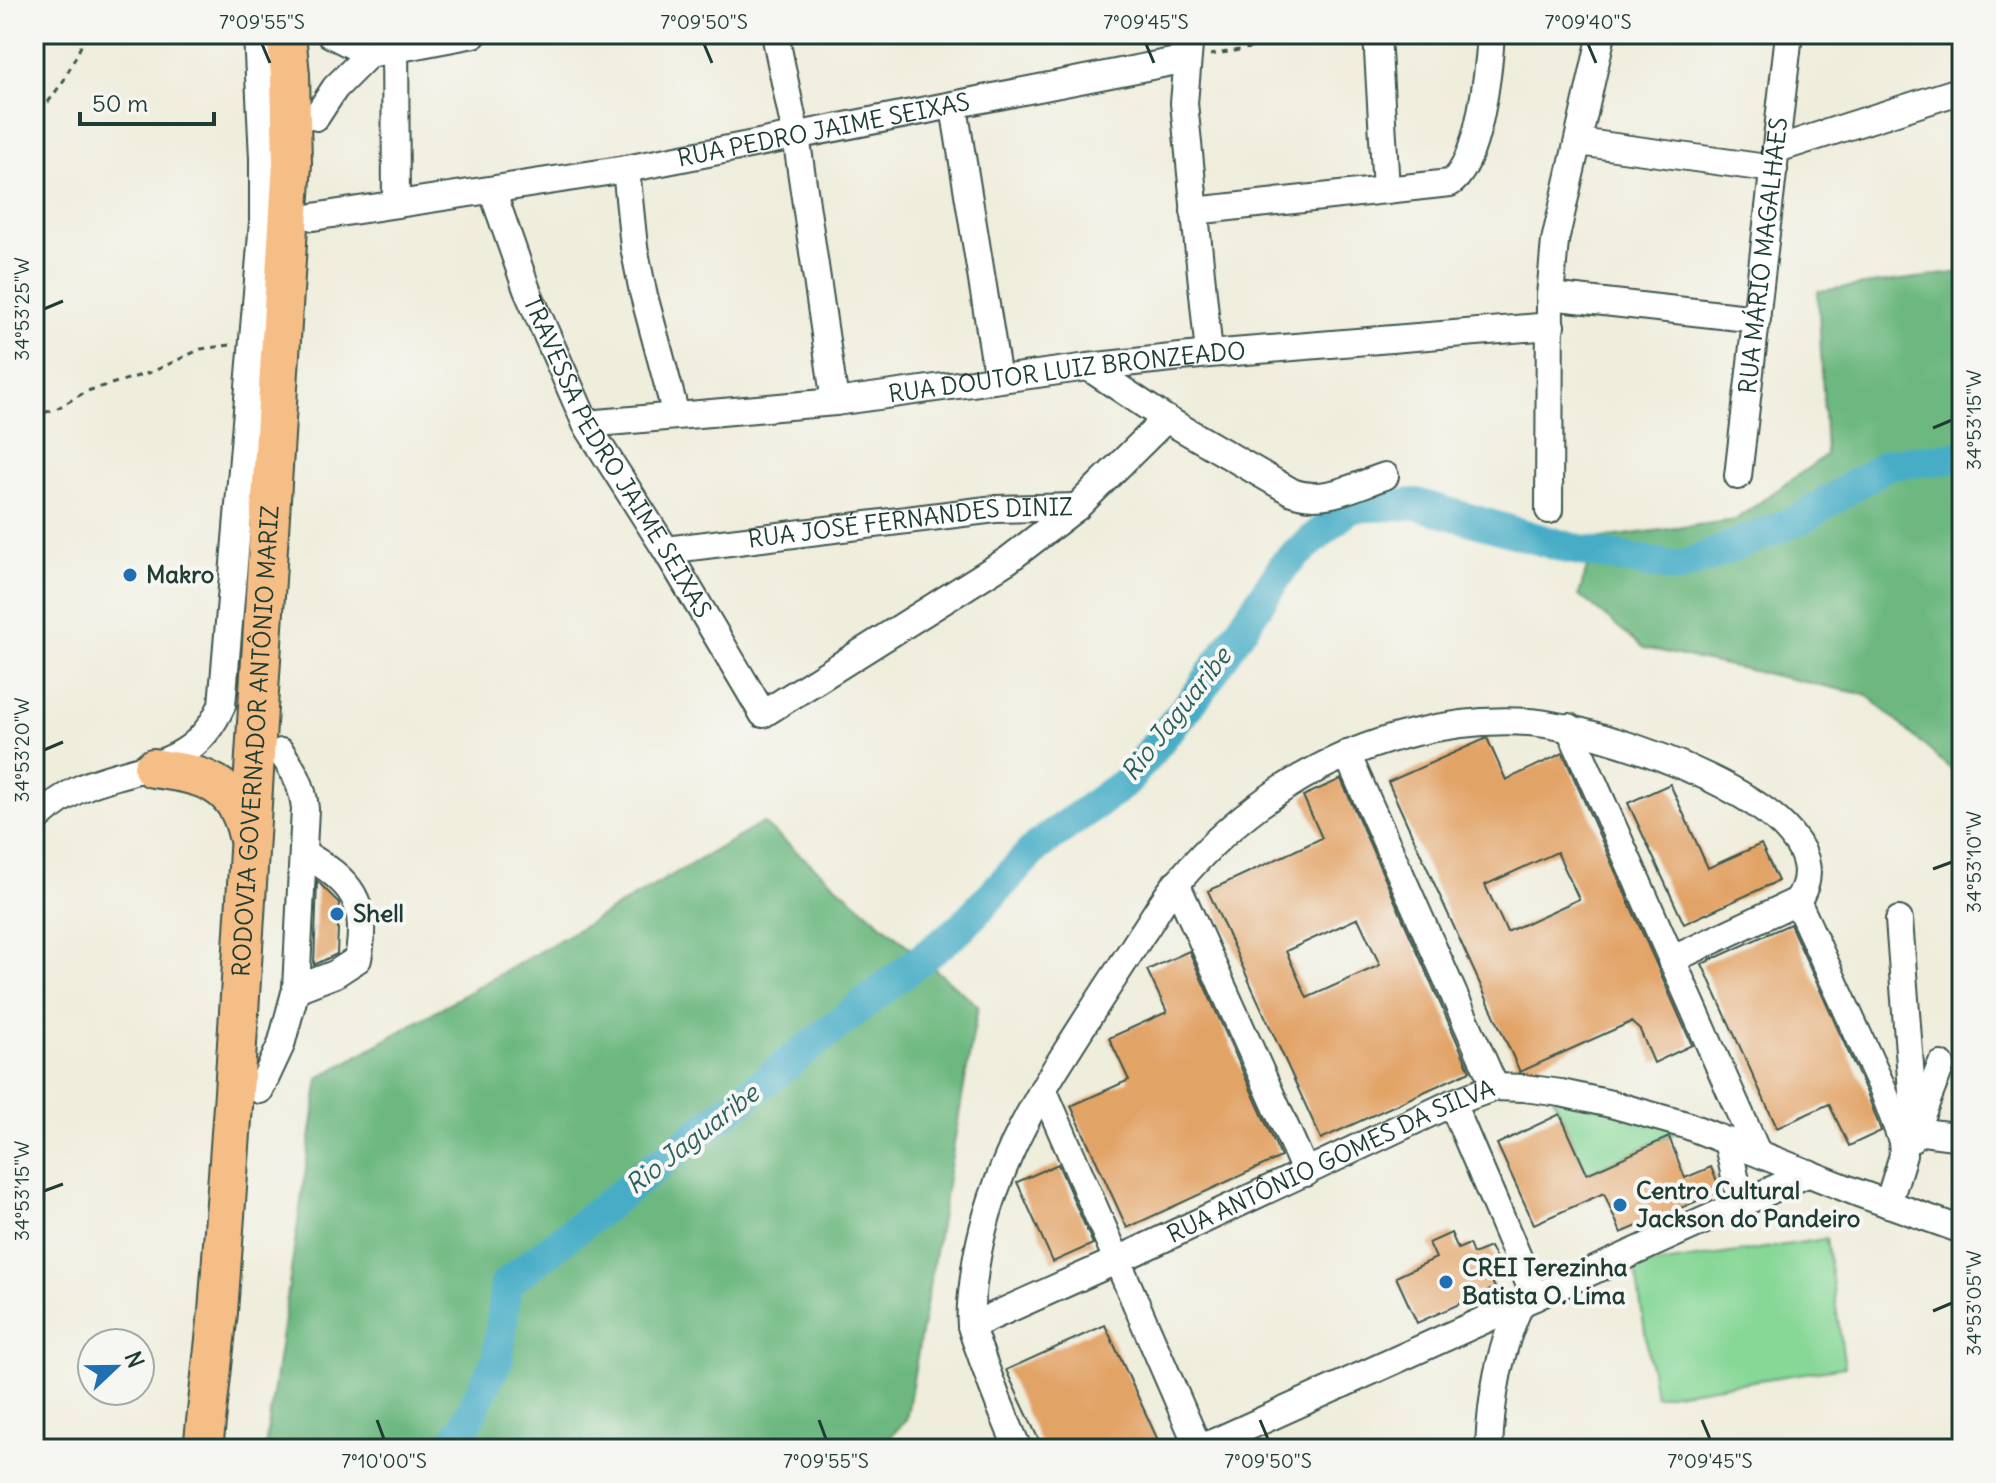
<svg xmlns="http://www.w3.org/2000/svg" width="1996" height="1483" font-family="Delius,sans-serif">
  <rect width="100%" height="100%" fill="#f6f6f2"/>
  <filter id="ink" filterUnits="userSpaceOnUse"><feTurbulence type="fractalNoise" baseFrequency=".0125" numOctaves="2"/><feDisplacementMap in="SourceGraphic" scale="16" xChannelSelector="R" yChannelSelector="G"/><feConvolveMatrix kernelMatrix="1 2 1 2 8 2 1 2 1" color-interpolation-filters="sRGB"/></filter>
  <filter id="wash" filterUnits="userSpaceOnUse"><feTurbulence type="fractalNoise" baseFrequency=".006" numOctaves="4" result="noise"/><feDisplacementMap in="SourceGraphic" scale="32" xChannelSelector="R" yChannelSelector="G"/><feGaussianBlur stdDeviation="1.8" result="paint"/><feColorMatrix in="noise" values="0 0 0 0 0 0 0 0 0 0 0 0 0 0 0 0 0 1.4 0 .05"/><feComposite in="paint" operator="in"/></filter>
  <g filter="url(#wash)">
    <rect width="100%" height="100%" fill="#efeddb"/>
    <g fill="#87d797" stroke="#538a66" stroke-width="2">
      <polygon points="1552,1095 1684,1129 1587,1173"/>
      <polygon points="1826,1239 1845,1367 1655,1396 1635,1267"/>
    </g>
    <g fill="#6db880" stroke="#467a5a" stroke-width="2">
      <polygon points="1962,272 1962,779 1867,695 1644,648 1579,595 1595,539 1735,520 1826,455 1818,291"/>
      <polygon points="763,823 978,1006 906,1420 879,1449 265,1449 319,1078"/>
    </g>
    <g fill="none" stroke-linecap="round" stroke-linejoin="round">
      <polyline stroke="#47adc6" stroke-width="32" points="449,1449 463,1429 498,1358 506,1284 961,928 1036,847 1126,782 1200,691 1285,564 1350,507 1416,504 1569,548 1679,568 1801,519 1888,464 1962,457"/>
    </g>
    <g id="blocks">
      <g fill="#e2a366" fill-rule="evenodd">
        <path d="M 1487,738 L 1506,780 L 1563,753 L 1692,1045 L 1654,1063 L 1640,1030 L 1631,1022 L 1520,1072 L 1388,782 ZM 1557,852 L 1579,899 L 1507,932 L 1485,885 Z"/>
        <path d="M 1341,779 L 1470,1071 L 1321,1139 L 1208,891 L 1322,838 L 1303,796 ZM 1358,918 L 1380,965 L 1307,998 L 1286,951 Z"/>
        <polygon points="1670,784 1708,868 1761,844 1778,881 1684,924 1628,803"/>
        <polygon points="317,881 339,903 337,954 314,965"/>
        <polygon points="1790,924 1867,1093 1881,1131 1849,1146 1829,1104 1777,1128 1702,964"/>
        <polygon points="1189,951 1281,1157 1127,1228 1071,1106 1129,1080 1109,1038 1167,1012 1147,970"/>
        <polygon points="1560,1114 1587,1174 1669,1137 1685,1178 1711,1167 1721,1191 1621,1233 1604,1193 1534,1224 1497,1144"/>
        <polygon points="1058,1164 1093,1244 1053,1262 1017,1182"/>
        <polygon points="1451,1233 1458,1249 1469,1244 1473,1254 1490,1247 1500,1266 1488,1272 1495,1288 1417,1323 1396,1277 1436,1258 1429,1243"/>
        <polygon points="1105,1325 1162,1449 1043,1449 1006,1370"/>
      </g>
    </g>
  </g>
  <g filter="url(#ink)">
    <use href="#blocks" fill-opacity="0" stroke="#3e574d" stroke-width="2"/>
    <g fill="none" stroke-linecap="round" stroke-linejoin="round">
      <g stroke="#3e574d" stroke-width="30">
        <g id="minor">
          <polyline points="330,34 369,54 474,34"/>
          <polyline points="395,34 396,204"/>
          <polyline points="775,34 796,136 835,402"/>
          <polyline points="1190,34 1184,103 1209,354"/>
          <polyline points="1377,34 1386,190"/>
          <polyline points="954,107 998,379"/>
          <polyline points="316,117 335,88 369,54"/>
          <polyline points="1579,142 1774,169"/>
          <polyline points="1777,149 1962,90"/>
          <polyline points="626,169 634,247 643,292 676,415"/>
          <path id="s1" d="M 492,190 L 527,290 L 586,424 L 666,550 L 763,714 L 1008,560 L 1077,507 L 1166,419"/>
          <path d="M 1194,211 L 1450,183 C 1479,166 1489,67 1491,34"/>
          <path id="s2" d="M 313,217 L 626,169 L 1187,59"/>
          <polyline points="1550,296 1757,319"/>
          <path d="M 1088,367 L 1166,419 L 1292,492 C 1323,504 1355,486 1385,476"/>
          <path id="s3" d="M 586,424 L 835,402 L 1088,367 L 1209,354 L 1551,326"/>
          <path id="s4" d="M 1738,476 L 1789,34"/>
          <polyline points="1549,510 1550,296 1555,241 1602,34"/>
          <path id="s5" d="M 666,550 L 995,509 L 1077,507"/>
          <polyline points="1569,727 1757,1152"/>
          <polyline points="1347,754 1495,1087"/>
          <path d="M 34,821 C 50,806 70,792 91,784 C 147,763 194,768 222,705 L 263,222 L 263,158 L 257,34"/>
          <polyline points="1176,883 1306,1173"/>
          <polyline points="1797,901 1882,1087 1902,1141 1903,1155 1888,1204"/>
          <polyline points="1899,920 1915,1131 1912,1139 1902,1141"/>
          <polyline points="1671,960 1797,901"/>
          <path d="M 296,989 L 335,974 L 358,959 C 369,902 352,881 303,853"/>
          <polyline points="1941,1065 1915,1131 1962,1137"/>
          <polyline points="1043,1089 1199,1449"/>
          <path d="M 260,1090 L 281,1045 L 296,989 L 305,809 C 303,786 294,771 281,752"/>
          <polyline points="1452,1103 1535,1297"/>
          <polyline points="1727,1141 1741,1203"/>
          <path id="s6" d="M 971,1326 L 1118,1260 L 1452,1103 L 1495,1087 L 1524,1088 L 1561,1093 L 1611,1104 L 1686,1125 L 1858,1193 L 1962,1230"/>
          <path d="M 1018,1449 C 1005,1419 993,1389 982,1358 C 979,1348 973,1336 971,1325 C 969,1307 973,1287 975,1269 C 987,1189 1023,1119 1066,1052 C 1091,1012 1117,973 1142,934 C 1154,917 1164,897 1178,882 C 1212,841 1254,805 1300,778 C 1367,739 1451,717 1528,722 C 1589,725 1862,809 1797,901"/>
          <polyline points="1199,1449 1809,1173"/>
          <path d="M 1489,1449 C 1491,1397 1499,1350 1521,1303"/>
        </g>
      </g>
      <g stroke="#3e574d" stroke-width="42">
        <g id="highway">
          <path d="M 153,768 C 203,775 236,781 248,836"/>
          <path id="s7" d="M 203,1449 L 218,1312 L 234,1092 L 292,163 L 290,75 L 286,34"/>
        </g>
      </g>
      <g stroke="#3e574d" stroke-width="3" stroke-dasharray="6 6" stroke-linecap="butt">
        <polyline points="1210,55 1332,34"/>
        <polyline points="34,122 64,80 87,34"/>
        <polyline points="34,416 56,409 87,391 152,372 201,349 230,345"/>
      </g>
      <use href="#minor" stroke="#fff" stroke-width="26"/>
      <use href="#highway" stroke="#f6be87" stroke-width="38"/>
    </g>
  </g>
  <path fill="none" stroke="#1f3d34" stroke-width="3" d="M 262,44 L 270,63M 704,44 L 712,63M 1146,44 L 1154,63M 1588,44 L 1596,63M 44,309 L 63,301M 1933,428 L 1952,420M 44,750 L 63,742M 1933,869 L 1952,862M 44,1191 L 63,1184M 1933,1311 L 1952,1303M 377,1420 L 384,1439M 819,1420 L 826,1439M 1260,1420 L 1268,1439M 1702,1420 L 1710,1439"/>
  <g fill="#1f6fb2" stroke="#f6f6f2" stroke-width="3">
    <circle cx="130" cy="575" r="8"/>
    <circle cx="337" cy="914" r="8"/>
    <circle cx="1620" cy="1205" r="8"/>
    <circle cx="1446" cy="1282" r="8"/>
  </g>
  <g text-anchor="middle" stroke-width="8" stroke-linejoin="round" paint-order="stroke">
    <g font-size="24" fill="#1f3d34" stroke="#f6f6f2">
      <text dy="8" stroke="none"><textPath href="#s2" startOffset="518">RUA PEDRO JAIME SEIXAS</textPath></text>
      <text dy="8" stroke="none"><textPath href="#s4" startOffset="222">RUA MÁRIO MAGALHÃES</textPath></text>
      <text dy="8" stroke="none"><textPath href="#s3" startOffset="484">RUA DOUTOR LUIZ BRONZEADO</textPath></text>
      <text dy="8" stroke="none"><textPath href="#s1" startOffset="296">TRAVESSA PEDRO JAIME SEIXAS</textPath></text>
      <text dy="8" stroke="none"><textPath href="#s5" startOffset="246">RUA JOSÉ FERNANDES DINIZ</textPath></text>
      <text dy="8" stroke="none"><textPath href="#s7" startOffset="710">RODOVIA GOVERNADOR ANTÔNIO MARIZ</textPath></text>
      <text dy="8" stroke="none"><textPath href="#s6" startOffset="396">RUA ANTÔNIO GOMES DA SILVA</textPath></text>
    </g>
    <g font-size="24" font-weight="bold" fill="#1f3d34" stroke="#f6f6f2" text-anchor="start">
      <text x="146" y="583">Makro</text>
      <text x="353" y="922">Shell</text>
      <text x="1636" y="1199">Centro Cultural<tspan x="1636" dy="28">Jackson do Pandeiro</tspan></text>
      <text x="1462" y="1276">CREI Terezinha<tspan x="1462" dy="28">Batista O. Lima</tspan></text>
    </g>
    <g font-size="26" font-style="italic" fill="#2b5f60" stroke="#f6f6f2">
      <text transform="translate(1176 714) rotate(-52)" y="9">Rio Jaguaribe</text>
      <text transform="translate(692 1139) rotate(-38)" y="9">Rio Jaguaribe</text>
    </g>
  </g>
  <rect width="1996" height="1483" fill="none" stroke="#f6f6f2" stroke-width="88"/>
  <g transform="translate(116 1367) rotate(68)"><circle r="38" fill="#f6f6f2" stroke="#a0aca6" stroke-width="2"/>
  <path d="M0-6L14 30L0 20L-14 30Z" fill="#1f6fb2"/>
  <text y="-12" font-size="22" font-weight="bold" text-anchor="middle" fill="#1f3d34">N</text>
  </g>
  <path d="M80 112v12h134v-12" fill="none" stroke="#1f3d34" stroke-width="4"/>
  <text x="92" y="112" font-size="24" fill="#1f3d34" stroke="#f6f6f2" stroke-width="6" paint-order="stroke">50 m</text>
  <rect x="44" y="44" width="1908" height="1395" fill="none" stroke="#1f3d34" stroke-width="3"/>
  <g font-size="20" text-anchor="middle" fill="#1f3d34">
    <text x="262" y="29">7°09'55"S</text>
    <text x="704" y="29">7°09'50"S</text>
    <text x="1146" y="29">7°09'45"S</text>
    <text x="1588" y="29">7°09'40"S</text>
    <text transform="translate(22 309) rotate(-90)" y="7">34°53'25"W</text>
    <text transform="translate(1974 420) rotate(-90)" y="7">34°53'15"W</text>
    <text transform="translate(22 750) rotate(-90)" y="7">34°53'20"W</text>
    <text transform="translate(1974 862) rotate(-90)" y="7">34°53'10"W</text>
    <text transform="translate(22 1191) rotate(-90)" y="7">34°53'15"W</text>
    <text transform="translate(1974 1303) rotate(-90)" y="7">34°53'05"W</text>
    <text x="384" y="1468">7°10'00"S</text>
    <text x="826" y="1468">7°09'55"S</text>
    <text x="1268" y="1468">7°09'50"S</text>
    <text x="1710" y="1468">7°09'45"S</text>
  </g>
</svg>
